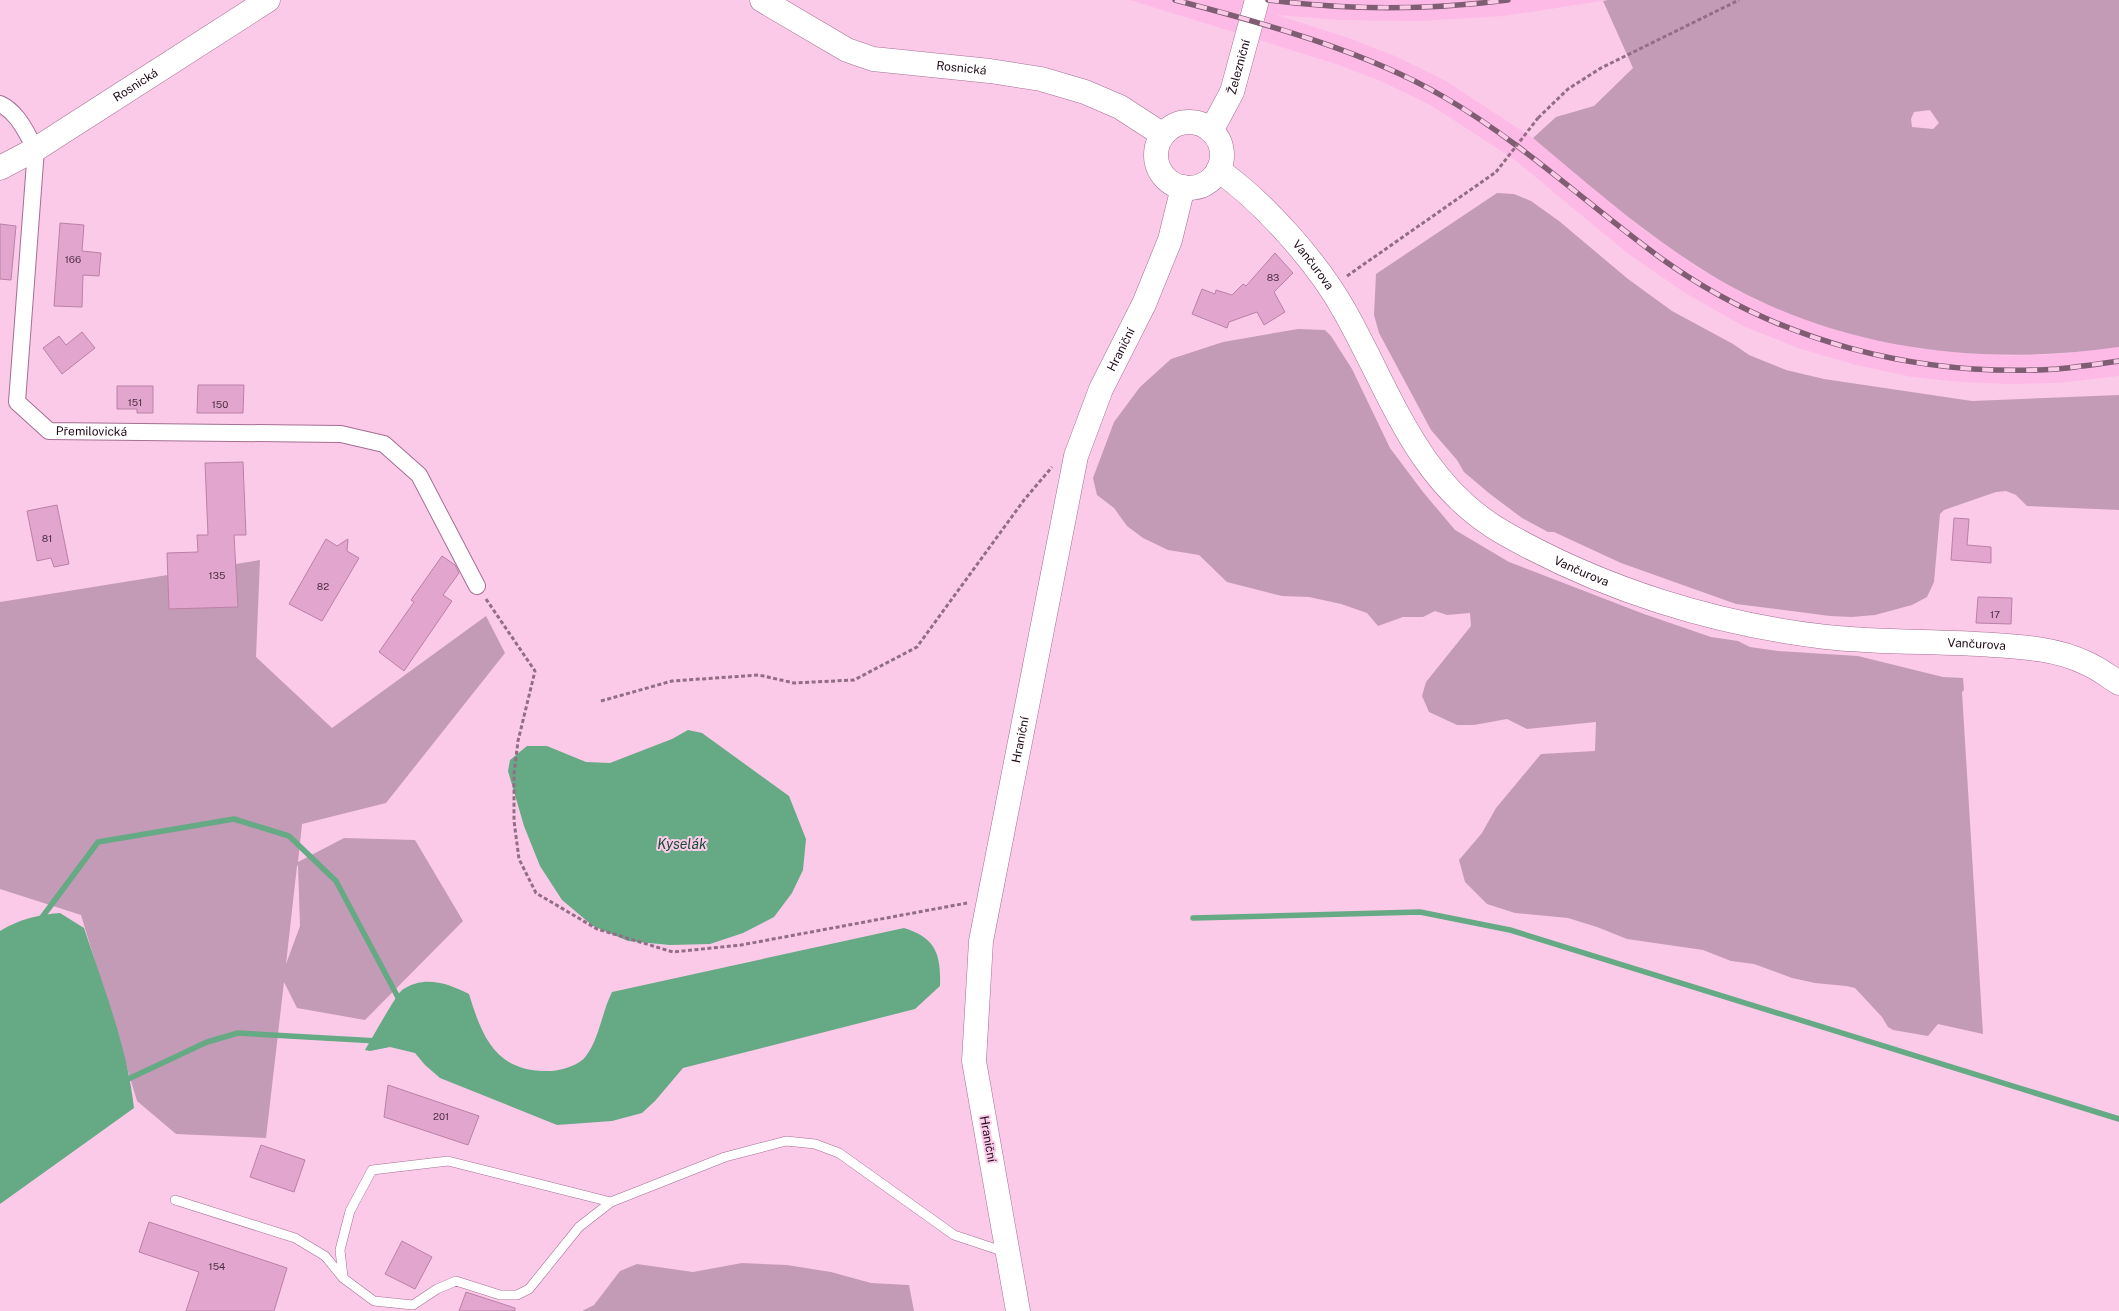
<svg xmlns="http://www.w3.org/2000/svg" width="2119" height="1311" font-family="'Public Sans',sans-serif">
  <rect width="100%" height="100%" fill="#fbcae9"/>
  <polygon fill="#fdbae7" points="1130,0 1608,0 1504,16 1419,21 1342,20 1276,15 1346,37 1395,56 1446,81 1533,138 1644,230 1700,269 1756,300 1916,348 2010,356 2057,354 2119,347 2119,376 2059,383 2009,384 1960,382 1912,377 1856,365 1798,348 1743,326 1685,293 1627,253 1515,160 1432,106 1383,82 1336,64"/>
  <g fill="#c49bb6" fill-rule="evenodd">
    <path d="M 1608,0 L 2119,0 L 2119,347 C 1974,368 1825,348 1700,268 C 1640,230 1587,183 1533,138 L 1556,117 L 1594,106 L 1633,68 L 1603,1 ZM 1930,110 L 1939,123 L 1933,129 L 1912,127 L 1911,119 L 1914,112 Z"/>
    <polygon points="1497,193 1514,194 1531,201 1559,221 1628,279 1672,311 1733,344 1749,355 1786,370 1824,379 1972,401 2119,395 2119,510 2027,506 2016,495 2006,491 1996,492 1944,510 1940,514 1934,582 1927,597 1912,605 1875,615 1852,617 1830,616 1736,604 1621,563 1554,532 1548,532 1522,518 1490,494 1464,472 1457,460 1431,430 1379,333 1374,315 1376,274"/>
    <polygon points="1298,329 1325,330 1331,336 1352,369 1390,448 1423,492 1455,530 1509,562 1644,614 1711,637 1738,641 1750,647 1778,651 1858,656 1943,677 1963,678 1964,690 1962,692 1983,1034 1938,1024 1928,1036 1893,1030 1888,1027 1882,1017 1855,988 1846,986 1815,983 1792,978 1754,964 1731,961 1703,950 1627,939 1597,927 1568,918 1515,913 1487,904 1465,882 1459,860 1482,833 1496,808 1541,754 1595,751 1596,722 1527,729 1507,719 1474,725 1457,725 1429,712 1422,696 1426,682 1471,626 1470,613 1447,615 1435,611 1423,617 1403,617 1378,626 1367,613 1341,604 1309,597 1282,596 1227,582 1199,555 1168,550 1143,538 1127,526 1114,508 1097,495 1093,478 1114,422 1140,387 1171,359 1223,342"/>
    <path d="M 260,560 L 256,657 L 332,728 L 486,616 L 505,653 L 386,803 L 302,824 L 298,862 L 344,838 L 415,840 L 463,921 L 365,1020 L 297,1008 L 284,982 L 266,1138 L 176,1134 L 137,1101 L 81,915 L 0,889 L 0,602 ZM 298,865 L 300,926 L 286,964 L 297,866 Z"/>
    <polygon points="742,1263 787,1265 831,1272 871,1283 909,1285 914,1311 582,1311 594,1305 620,1271 637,1264 693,1272"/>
  </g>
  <g fill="#65a985">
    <polygon points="688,730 702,733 789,796 806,839 803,870 792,893 774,917 743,933 710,944 670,945 628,941 593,926 562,900 540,866 524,826 508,771 510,760 527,746 547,746 586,762 610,763 672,739"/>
    <path d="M 60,913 L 84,928 C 103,986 127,1046 134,1108 L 0,1204 L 0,931 C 20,919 37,915 60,913 Z"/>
    <path d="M 904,928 C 936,938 941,954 940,986 L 915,1009 L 683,1068 L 655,1101 L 642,1113 L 612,1121 L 557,1125 L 440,1078 L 425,1065 L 415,1053 L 390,1047 L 370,1051 L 365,1050 C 371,1040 396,995 402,990 C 424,975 447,983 469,994 C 483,1040 497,1073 552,1071 C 562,1070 580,1065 586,1056 C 599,1039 602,1012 612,992 Z"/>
  </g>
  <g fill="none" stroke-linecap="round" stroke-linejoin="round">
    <g stroke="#65a985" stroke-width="5.5">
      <polyline points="1193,918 1420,912 1510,930 2119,1119"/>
      <polyline points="40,920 98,842 234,819 289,836 336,881 401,1003"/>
      <polyline points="124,1081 207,1042 238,1033 378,1041"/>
    </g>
  </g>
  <g fill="#e2a5cd" stroke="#ba81a7">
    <polygon points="60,223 84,225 82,251 101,253 99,276 83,275 82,307 54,306"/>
    <polygon points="0,224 16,226 11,280 0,279"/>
    <polygon points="1275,253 1293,273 1274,292 1285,312 1264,325 1257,312 1229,322 1227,328 1192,314 1202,289 1215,294 1216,290 1232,295 1243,284 1246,286"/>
    <polygon points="82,332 95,348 62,374 43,348 59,336 66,345"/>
    <polygon points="198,385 244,385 243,413 197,413"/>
    <polygon points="117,386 153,386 153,413 137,413 137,409 117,409"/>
    <polygon points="243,462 246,535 234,535 238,607 169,609 167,553 198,552 197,535 208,535 205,463"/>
    <polygon points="57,505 69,564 54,567 51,558 37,561 27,511"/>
    <polygon points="1954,518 1969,519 1967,545 1991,547 1991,563 1951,560"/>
    <polygon points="326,539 337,546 348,539 347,551 359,558 322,621 289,604"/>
    <polygon points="442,556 455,565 459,573 443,595 452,601 404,671 379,652 414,602 411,600"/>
    <polygon points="1978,597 2012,598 2011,624 1976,623"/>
    <polygon points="388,1085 479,1116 468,1145 384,1117"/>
    <polygon points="261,1145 305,1160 294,1192 250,1177"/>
    <polygon points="149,1222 287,1268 274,1311 186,1311 199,1272 139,1252"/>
    <polygon points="402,1241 432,1257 415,1289 385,1274"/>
    <polygon points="466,1292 515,1308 515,1311 459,1311"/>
  </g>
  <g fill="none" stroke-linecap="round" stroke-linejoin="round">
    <g stroke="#a56e93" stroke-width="10">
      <g id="lane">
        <polyline points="175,1200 295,1238 325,1256 343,1278 374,1301 413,1305 437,1289 456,1281 500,1295 517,1295 529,1289 579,1227 611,1202 725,1157 786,1141 815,1144 839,1153 954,1235 1005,1252"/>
        <polyline points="343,1277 340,1250 350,1211 372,1170 448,1161 611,1202"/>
      </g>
    </g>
    <g stroke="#a56e93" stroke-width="18">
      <g id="street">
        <path id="s1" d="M 0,104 C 18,112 26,133 36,149 L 17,402 L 49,431 L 341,434 L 384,444 L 419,475 L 477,586"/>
      </g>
    </g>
    <g stroke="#a56e93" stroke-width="25">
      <g id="secondary">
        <path id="s2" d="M 762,0 L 847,50 L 873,59 L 990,71 L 1041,79 L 1085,92 L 1120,107 L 1163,135"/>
        <circle cx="1189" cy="155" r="33"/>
        <path id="s3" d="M 1211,131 L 1232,92 L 1257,0"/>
        <path id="s4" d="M 0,168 L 36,149 L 268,0"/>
        <path id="s5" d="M 1218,170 C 1263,201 1317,262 1344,310 C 1390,391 1417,484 1504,533 C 1602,589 1714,624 1826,637 C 1880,643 1938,641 1993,645 C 2025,647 2057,649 2086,663 C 2098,668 2108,676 2119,683"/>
        <path id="s6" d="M 1018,1311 L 974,1061 L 981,941 L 1076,456 L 1101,389 L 1144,304 L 1170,240 L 1183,187"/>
      </g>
    </g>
    <g stroke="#926e85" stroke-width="3" stroke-dasharray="4 2.5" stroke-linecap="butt">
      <polyline points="1538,118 1568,89 1601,68 1739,0"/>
      <polyline points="1347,276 1496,172"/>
      <polyline points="486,599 535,671 518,741 514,774 514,821 519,859 536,893 597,929 673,952 741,945 967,903"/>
      <polyline points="601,701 672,681 759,675 794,683 854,680 917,647 1024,500 1052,467"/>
    </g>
    <use href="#lane" stroke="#fff" stroke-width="9"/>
    <use href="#street" stroke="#fff" stroke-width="16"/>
    <use href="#secondary" stroke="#fff" stroke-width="24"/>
    <g stroke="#7f5e74" stroke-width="5.5">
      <g id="rail">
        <path d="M 1175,0 C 1263,23 1366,51 1444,97 C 1523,143 1589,206 1662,259 C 1776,341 1917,378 2057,369 C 2078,367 2098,364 2119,361"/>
        <path d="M 1268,0 C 1346,10 1430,10 1508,0"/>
      </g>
    </g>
    <use href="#rail" stroke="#fbcae9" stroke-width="4" stroke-dasharray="11" stroke-linecap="butt"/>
    <polyline stroke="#926e85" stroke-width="3" stroke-dasharray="4 2.5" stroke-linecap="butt" points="1496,172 1538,118"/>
  </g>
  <g text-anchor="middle" stroke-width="4" stroke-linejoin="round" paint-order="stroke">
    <g font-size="10" fill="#4f3145">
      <text x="73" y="263">166</text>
      <text x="1273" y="281">83</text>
      <text x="135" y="406">151</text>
      <text x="220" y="408">150</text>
      <text x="47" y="542">81</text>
      <text x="217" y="579">135</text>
      <text x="323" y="590">82</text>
      <text x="1995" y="618">17</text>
      <text x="441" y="1120">201</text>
      <text x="217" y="1270">154</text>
    </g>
    <g font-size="12" fill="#1e0a18" stroke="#fbcae9">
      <text dy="4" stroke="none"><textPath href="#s3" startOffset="70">Železniční</textPath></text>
      <text dy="4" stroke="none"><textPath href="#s2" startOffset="215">Rosnická</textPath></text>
      <text dy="4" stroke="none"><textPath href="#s4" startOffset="159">Rosnická</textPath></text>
      <text dy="4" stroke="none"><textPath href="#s5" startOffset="135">Vančurova</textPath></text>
      <text dy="4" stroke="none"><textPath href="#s6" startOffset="984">Hraniční</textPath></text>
      <text dy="4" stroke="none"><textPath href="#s1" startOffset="398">Přemilovická</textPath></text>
      <text dy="4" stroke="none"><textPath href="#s5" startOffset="555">Vančurova</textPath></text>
      <text dy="4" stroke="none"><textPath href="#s5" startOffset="960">Vančurova</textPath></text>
      <text dy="4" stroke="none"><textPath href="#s6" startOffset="579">Hraniční</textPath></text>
      <text transform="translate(988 1139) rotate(80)" y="4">Hraniční</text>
    </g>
    <g font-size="14" font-style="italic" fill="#174d34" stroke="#fbcae9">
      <text x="682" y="849">Kyselák</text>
    </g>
  </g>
</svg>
